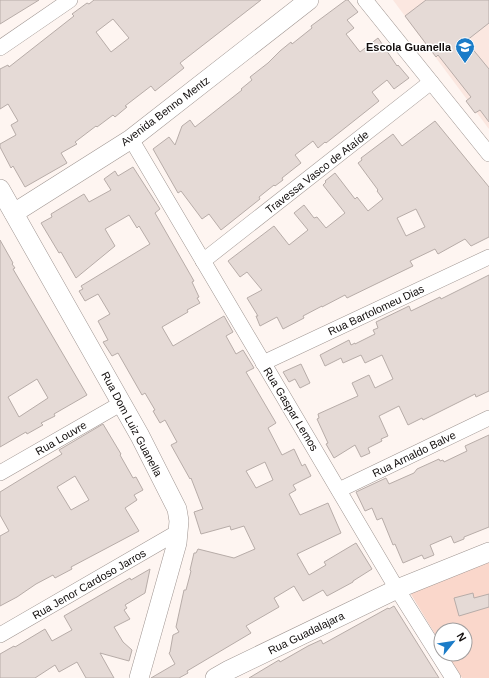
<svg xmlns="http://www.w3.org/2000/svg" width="489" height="678" font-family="Arial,sans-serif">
  <rect width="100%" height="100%" fill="#fef5f1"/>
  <polygon fill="#fbe7e0" points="393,0 489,0 489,129"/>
  <polygon fill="#fad7cb" points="489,561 489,678 462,678 447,654 465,654 465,630 441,630 441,644 409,591"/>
  <g fill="#e5dad6" stroke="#b7aca8" fill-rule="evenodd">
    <polygon points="0,0 39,0 0,24"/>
    <path d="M 94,0 L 261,0 L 180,63 L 184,68 L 155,91 L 151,86 L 125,106 L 127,107 L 115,117 L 113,115 L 97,127 L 96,126 L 75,142 L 77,144 L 61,153 L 67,163 L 25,187 L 13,166 L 11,168 L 0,147 L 0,144 L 16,135 L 11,125 L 18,121 L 8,104 L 0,109 L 0,69 L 8,65 L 9,67 L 74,16 L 72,14 L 87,3 L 89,4 ZM 113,19 L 129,38 L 111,52 L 96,32 Z"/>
    <polygon points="346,0 348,0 358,12 347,20 354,28 346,34 360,52 378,38 397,66 398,65 409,78 394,89 387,80 372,92 379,101 326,143 325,142 318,148 313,141 295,155 301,163 282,178 283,180 275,186 274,185 259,197 260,199 221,230 209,214 202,219 181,191 178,193 153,149 169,137 175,145 182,126 190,120 195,127 242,90 241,89 252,80 250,77 268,63 280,51 291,42 292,44 312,28 311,26"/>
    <polygon points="426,0 489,0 489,23 466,41 489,69 489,122 480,110 475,113 466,101 471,97 438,55 436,57 405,16"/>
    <path d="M 435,121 L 489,187 L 489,237 L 471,246 L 465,239 L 438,254 L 435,249 L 410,261 L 413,266 L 347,298 L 345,295 L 322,307 L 322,306 L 303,316 L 304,318 L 283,329 L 277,317 L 260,326 L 256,316 L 258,316 L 247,298 L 262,290 L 247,272 L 240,277 L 228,261 L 274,226 L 289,245 L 308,230 L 294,213 L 304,205 L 314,218 L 317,217 L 326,228 L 345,213 L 323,185 L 326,182 L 325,181 L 335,173 L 355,199 L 357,197 L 368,211 L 383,199 L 377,191 L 378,190 L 358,163 L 362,160 L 361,158 L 393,134 L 402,146 ZM 416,209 L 425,227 L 406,236 L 397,218 Z"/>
    <path d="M 133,167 L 160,209 L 155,213 L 194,281 L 192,282 L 199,297 L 197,298 L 200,303 L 187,310 L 188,312 L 162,327 L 173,346 L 224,316 L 233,332 L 226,336 L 236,354 L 243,350 L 254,368 L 246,372 L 276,423 L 268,428 L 282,455 L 294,449 L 302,466 L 305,464 L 311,476 L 293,485 L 296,490 L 289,494 L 300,515 L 328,503 L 341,533 L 297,554 L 309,575 L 326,565 L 324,562 L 356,543 L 372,569 L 353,581 L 353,582 L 327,596 L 323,590 L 303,601 L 294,586 L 274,598 L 279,607 L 246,626 L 251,633 L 187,671 L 188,673 L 179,678 L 151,678 L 175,664 L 169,653 L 170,652 L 173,635 L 179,632 L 176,627 L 184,590 L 186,590 L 191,571 L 190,570 L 194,553 L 196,553 L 198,549 L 234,558 L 255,549 L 244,526 L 231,530 L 230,526 L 201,534 L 194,512 L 203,509 L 191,478 L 190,479 L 171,445 L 177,442 L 165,420 L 160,423 L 153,411 L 155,410 L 145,393 L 142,395 L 118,353 L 112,356 L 103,342 L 108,340 L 98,321 L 110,314 L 98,294 L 85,301 L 79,291 L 83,289 L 81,286 L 150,244 L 139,226 L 137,228 L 129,215 L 105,229 L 115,246 L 76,278 L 61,252 L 59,253 L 41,223 L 52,217 L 51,214 L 84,194 L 89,202 L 111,190 L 104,179 L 115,171 L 118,176 ZM 265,462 L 273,480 L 256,488 L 246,471 Z"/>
    <path d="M 0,240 L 13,263 L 12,264 L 15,268 L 13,269 L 87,395 L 54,414 L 55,416 L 41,423 L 43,425 L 27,434 L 26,432 L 0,447 ZM 37,379 L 48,398 L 19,417 L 8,397 Z"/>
    <polygon points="489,275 489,391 476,397 475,394 423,420 422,418 408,425 399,406 379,416 388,436 381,439 382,441 368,448 370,453 361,457 355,445 334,458 326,444 328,443 317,419 319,418 318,414 358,396 352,383 369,375 375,388 393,379 382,355 365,363 361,355 343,363 341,358 325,366 320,355 349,340 351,345 355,343 355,344 375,334 373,330 378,328 376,322 409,306 411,311 440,297 441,299"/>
    <polygon points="301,364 310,383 300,388 295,379 289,382 283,372"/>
    <path d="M 103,424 L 121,454 L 120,455 L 133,478 L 136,477 L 143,490 L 134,495 L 137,500 L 125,508 L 139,531 L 71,567 L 72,569 L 55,578 L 53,575 L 36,584 L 17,597 L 0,606 L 0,536 L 9,531 L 0,515 L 0,492 L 62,454 L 59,450 ZM 75,476 L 89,500 L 71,510 L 57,487 Z"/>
    <polygon points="489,435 489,527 464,537 464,539 454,543 451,536 430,545 434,555 424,559 422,555 403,563 395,544 393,545 382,518 377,520 372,508 365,511 356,492 386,478 389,484 414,473 417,469 439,459 440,461 443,460 444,462 467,451 465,446"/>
    <polygon points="150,569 145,593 125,605 127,608 124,610 130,619 114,627 123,642 132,650 129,661 100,653 114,678 86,678 77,662 59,672 55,665 35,678 0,678 0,654 14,646 15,647 45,629 52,641 72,630 64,616 130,578 131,580"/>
    <polygon points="473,593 474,598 489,594 489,607 459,616 454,598"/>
    <polygon points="394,606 439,678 249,678 279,660 280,662 308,646 321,640 323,644 388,608 389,609"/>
  </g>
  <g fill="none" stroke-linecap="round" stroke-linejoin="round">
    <g stroke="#a09692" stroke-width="16">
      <g id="minor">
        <polyline points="365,0 489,154"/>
        <polyline points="0,48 70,0"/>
        <polyline points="131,139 397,589 453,678"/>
        <polyline points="203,261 431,82"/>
        <polyline points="263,363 489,257"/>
        <polyline points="0,473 122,403"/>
        <polyline points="339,490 489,418"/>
        <polyline points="0,635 178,532"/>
      </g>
    </g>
    <g stroke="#a09692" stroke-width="20">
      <g id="tertiary">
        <polyline points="0,189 140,436 177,509 179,521 177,543 139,678"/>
        <polyline points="14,213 131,139 309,0"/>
        <polyline points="215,678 229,670 397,589 489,552"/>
      </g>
    </g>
    <use href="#minor" stroke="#fff" stroke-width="15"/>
    <use href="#tertiary" stroke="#fff" stroke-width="19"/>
  </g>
  <defs>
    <g id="school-pin" transform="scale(1)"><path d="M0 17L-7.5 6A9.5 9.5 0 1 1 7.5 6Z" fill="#1b7cc8" stroke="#fff"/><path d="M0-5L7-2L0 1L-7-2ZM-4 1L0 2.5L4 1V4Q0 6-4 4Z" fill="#fff"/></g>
  </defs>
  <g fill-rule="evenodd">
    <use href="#school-pin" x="465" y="47"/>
  </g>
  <g text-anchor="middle" stroke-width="3" stroke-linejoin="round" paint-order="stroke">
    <g font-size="11" font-weight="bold" fill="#110d0c" stroke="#fff" text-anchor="end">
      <text x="451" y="51">Escola Guanella</text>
    </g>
    <g font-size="11" fill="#110d0c" stroke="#fff">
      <text transform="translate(165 111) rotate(-37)" y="4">Avenida Benno Mentz</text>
      <text transform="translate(317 172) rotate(-38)" y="4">Travessa Vasco de Ataíde</text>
      <text transform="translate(376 310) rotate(-25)" y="4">Rua Bartolomeu Dias</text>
      <text transform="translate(291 409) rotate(59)" y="4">Rua Gaspar Lemos</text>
      <text transform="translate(132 424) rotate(62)" y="4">Rua Dom Luiz Guanella</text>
      <text transform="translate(61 438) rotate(-30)" y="4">Rua Louvre</text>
      <text transform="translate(414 454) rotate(-26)" y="4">Rua Arnaldo Balve</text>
      <text transform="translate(89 584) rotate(-30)" y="4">Rua Jenor Cardoso Jarros</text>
      <text transform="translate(306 633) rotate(-26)" y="4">Rua Guadalajara</text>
    </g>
  </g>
  <g transform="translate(453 642) rotate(60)"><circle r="19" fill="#ffffff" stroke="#a09e9e"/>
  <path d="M0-3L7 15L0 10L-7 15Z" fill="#1b7cc8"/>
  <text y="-6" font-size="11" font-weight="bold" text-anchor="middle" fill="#110d0c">N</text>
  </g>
</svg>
